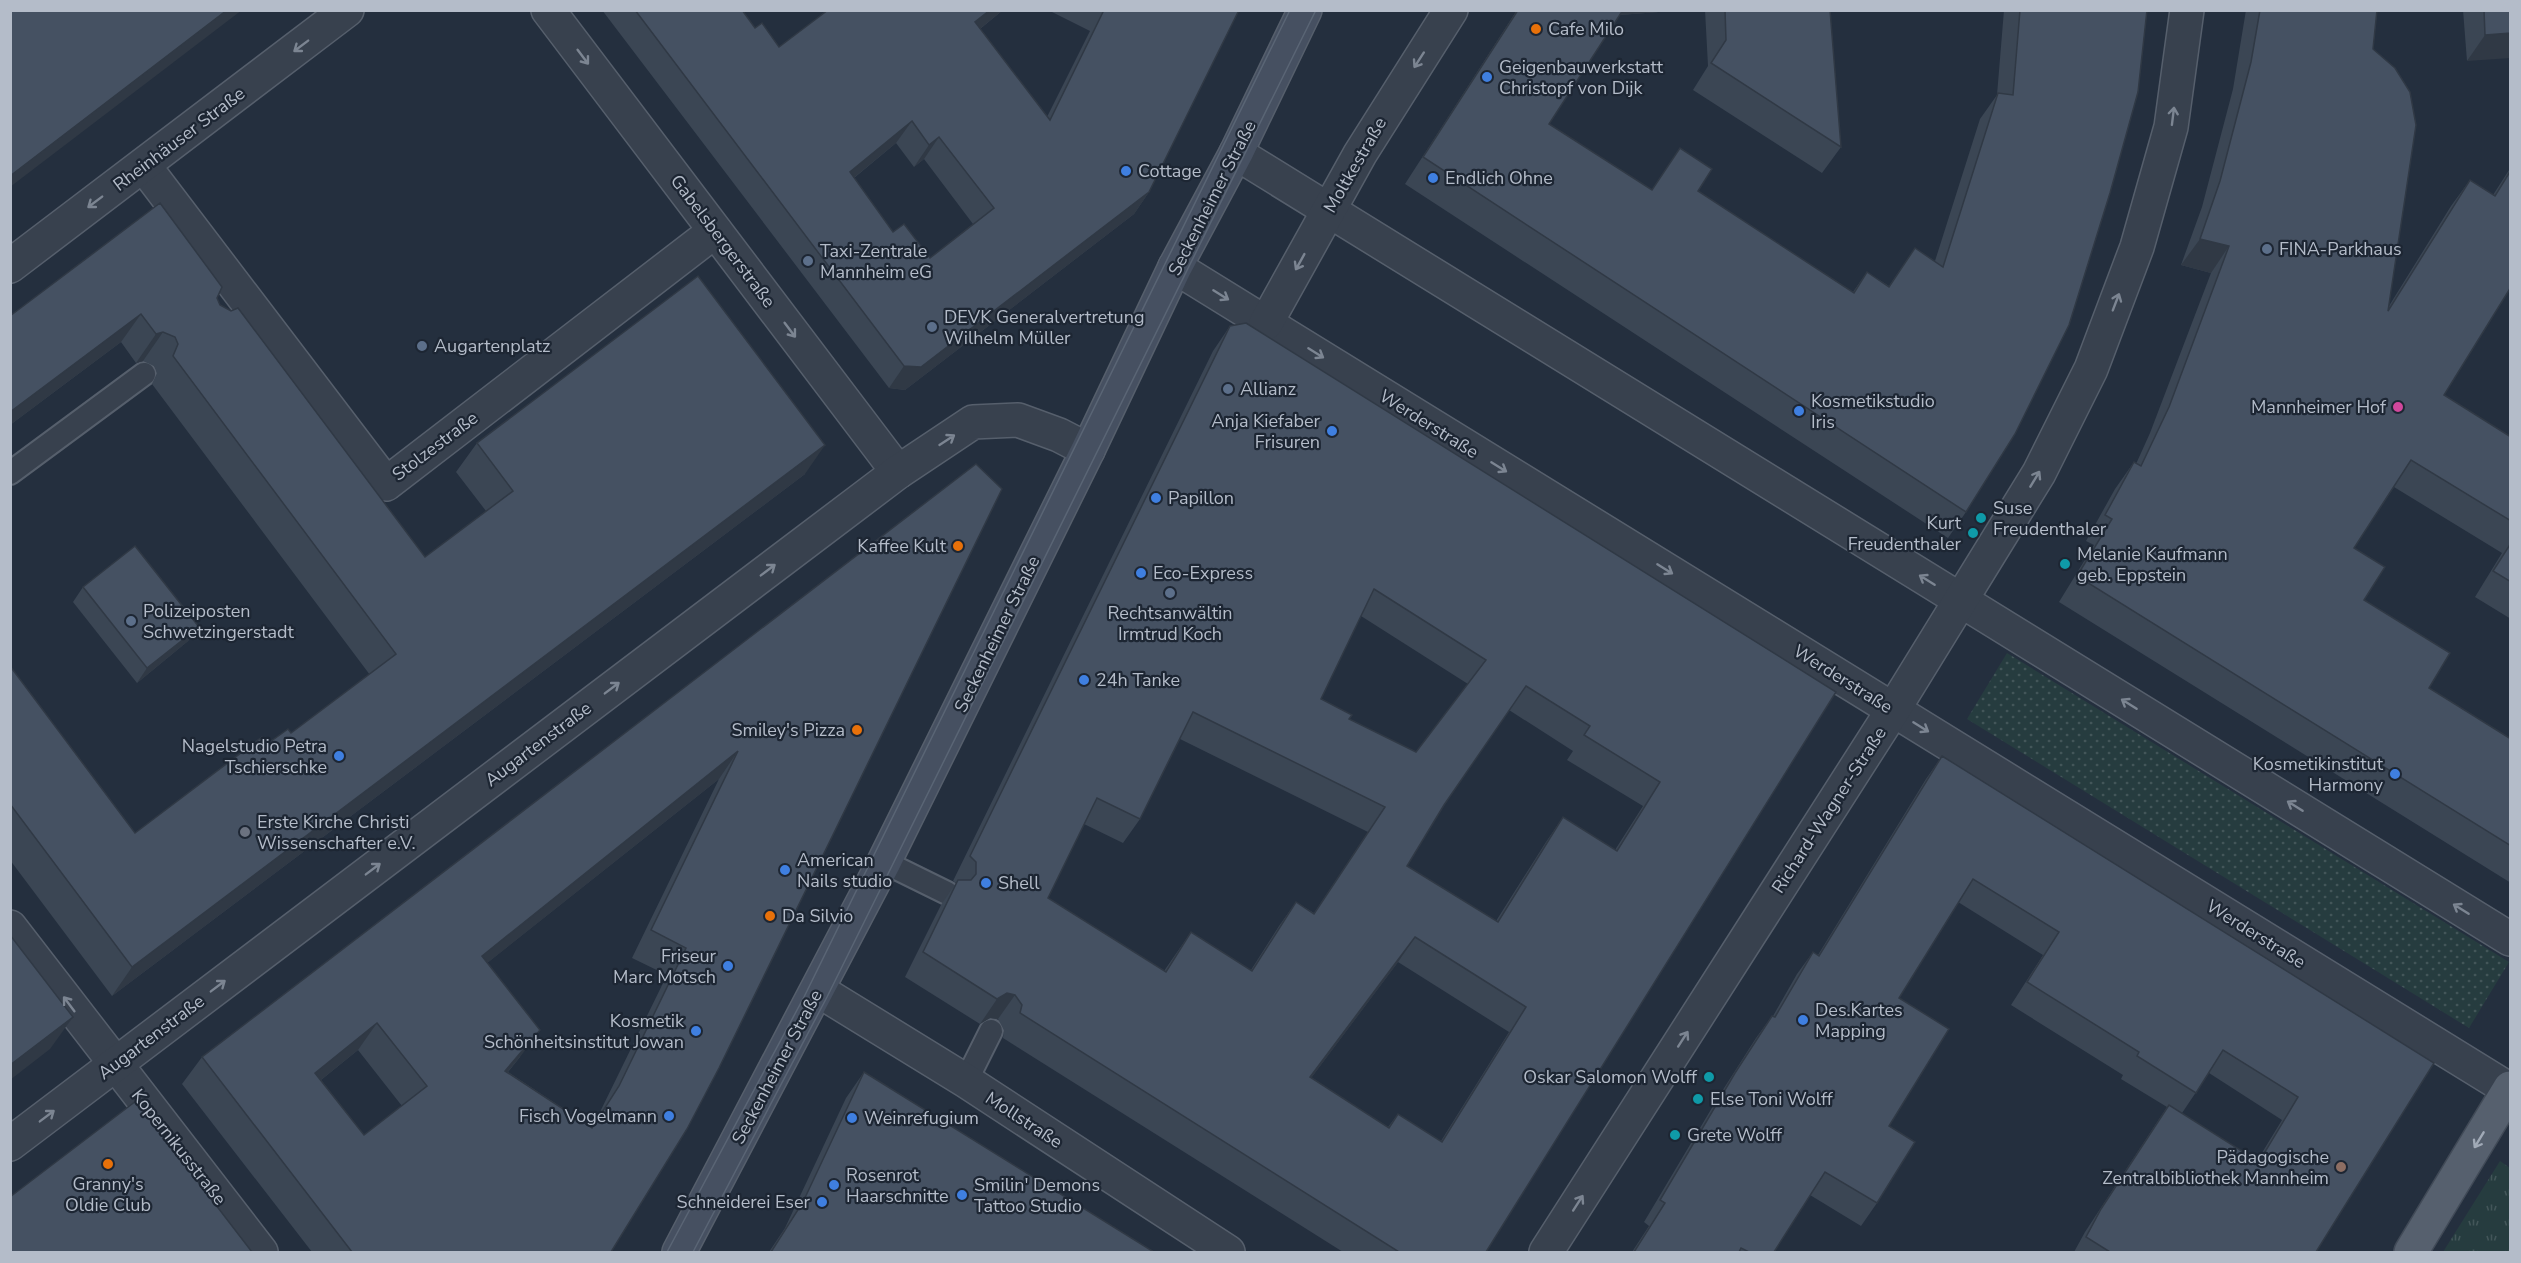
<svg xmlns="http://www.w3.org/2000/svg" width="2521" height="1263" font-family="'Nunito Sans',sans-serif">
  <defs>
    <pattern id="grass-dots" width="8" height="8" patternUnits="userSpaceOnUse" patternTransform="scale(1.5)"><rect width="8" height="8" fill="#263c3f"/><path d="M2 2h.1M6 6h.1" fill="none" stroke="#435659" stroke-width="1.8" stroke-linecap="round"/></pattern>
    <pattern id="park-tufts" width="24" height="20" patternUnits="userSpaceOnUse" patternTransform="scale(1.5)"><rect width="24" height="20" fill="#263c3f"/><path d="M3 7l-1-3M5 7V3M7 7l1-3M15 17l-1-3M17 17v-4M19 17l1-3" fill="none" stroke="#435659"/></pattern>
  </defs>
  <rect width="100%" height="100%" fill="#242f3e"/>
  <polygon fill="url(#grass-dots)" points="2007,653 2509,962 2469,1028 1967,719"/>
  <polygon fill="url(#park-tufts)" points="2500,1161 2510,1168 2510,1252 2443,1252"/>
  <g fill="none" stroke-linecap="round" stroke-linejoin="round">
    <g stroke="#565f6c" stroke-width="26">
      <g id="lane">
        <polyline points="10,473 144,374"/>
        <polyline points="884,862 947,893"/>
        <polyline points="966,1081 991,1031"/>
      </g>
    </g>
    <g stroke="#565f6c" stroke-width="36">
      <g id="street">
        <polyline points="548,10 898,472"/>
        <polyline points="1236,153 2510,939"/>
        <polyline points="144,166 386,484 715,231"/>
        <polyline points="10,266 347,10"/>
        <polyline points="1175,267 2510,1090"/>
        <polyline points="1266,323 1360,154 1451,10"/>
        <polyline points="10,927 261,1252"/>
        <polyline points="818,990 966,1081 1228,1252"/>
        <polyline points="10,1144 898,472 973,422 1018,420 1059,435 1088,450"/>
        <polyline points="1546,1252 1893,710 2039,473 2091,369 2137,247 2171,127 2187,10"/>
      </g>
    </g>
    <g stroke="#565f6c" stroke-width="36">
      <polyline id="secondary" points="679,1252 884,862 1088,450 1175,267 1236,153 1305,10"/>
    </g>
    <g stroke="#414a57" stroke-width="36">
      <polyline id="primary" points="2411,1252 2510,1088"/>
    </g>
    <use href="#lane" stroke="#38414e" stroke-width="22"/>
    <use href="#street" stroke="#38414e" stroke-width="33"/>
    <use href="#secondary" stroke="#465061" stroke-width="33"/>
    <use href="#primary" stroke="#56606e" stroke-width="33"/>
    <g stroke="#5a6575" stroke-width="1.5">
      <polyline points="667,1252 804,997 1290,10"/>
      <polyline points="693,1252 827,997 1316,10"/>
    </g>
  </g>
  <g fill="#3b4654" fill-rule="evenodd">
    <path d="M 602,10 L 742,10 L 755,28 L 779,47 L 828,10 L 1003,10 L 980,29 L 1047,117 L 1090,31 L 1048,10 L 1239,10 L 1149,192 L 1134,214 L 905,390 L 889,388 ZM 896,143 L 914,167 L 924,159 L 973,224 L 930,258 L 893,232 L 854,178 Z"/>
    <polygon points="1517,10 1685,10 1620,15 1549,124 1652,190 1680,148 1698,191 1853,292 1867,272 1889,286 1915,248 1935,261 1980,119 1997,95 2004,10 2147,10 1966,512 1948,538 1405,184"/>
    <polygon points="1705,10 1830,10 1841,147 1822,173 1693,90 1708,66"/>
    <polygon points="2246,10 2377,10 2373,49 2389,306 2451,206 2470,180 2493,195 2511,167 2511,287 2444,395 2511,437 2511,619 2475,597 2502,553 2394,487 2354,548 2364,600 2429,688 2511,739 2511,883 2059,602 2094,545 2086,541 2115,489 2134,462 2136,464 2150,433 2211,273 2181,265 2202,207 2233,89"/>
    <polygon points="2463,10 2511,10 2467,61"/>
    <polygon points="217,298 220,305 231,311 425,557 486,511 456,472 477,443 805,474 112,996 10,860 10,666 135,833 267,744 291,733 370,675 152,384 157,373 154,366 143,361 136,363 121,342 10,425 10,316"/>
    <path d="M 1230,326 L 1836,692 L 1486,1252 L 1343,1252 L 1003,1038 L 1004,1030 L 998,1019 L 990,1018 L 980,1024 L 905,977 L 941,905 L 956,883 L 953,881 L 1213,351 ZM 1361,616 L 1468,684 L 1416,752 L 1349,719 L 1321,699 ZM 1509,710 L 1573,751 L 1567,760 L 1643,806 L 1615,850 L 1563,817 L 1546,842 L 1496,921 L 1407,866 L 1444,805 ZM 1180,739 L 1368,832 L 1314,913 L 1296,902 L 1279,926 L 1251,970 L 1191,932 L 1164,971 L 1048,898 L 1084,824 L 1123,843 L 1140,819 ZM 1398,962 L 1509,1032 L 1441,1141 L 1398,1114 L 1388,1127 L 1311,1078 Z"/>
    <path d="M 976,464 L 611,1252 L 312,1252 L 182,1084 L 202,1057 ZM 719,779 L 632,958 L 667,975 L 599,1114 L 591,1127 L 508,1072 L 520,1057 L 487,963 ZM 358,1050 L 402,1106 L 364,1135 L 321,1080 Z"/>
    <polygon points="83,587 199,627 188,641 137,683 73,602"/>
    <path d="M 1942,756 L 2434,1063 L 2316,1252 L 2074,1252 L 2085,1232 L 2167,1107 L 2121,1079 L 2123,1075 L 2011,1005 L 2043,955 L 1958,902 L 1899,998 L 1889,1126 L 1877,1203 L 1861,1226 L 1810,1195 L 1774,1252 L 1632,1252 L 1649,1226 L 1644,1222 L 1719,1096 L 1756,1038 L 1772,1016 L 1773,1016 L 1797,974 L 1813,952 L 1818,955 L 1926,779 ZM 2209,1073 L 2282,1120 L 2257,1161 L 2182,1113 Z"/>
    <polygon points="864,1072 1154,1252 769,1252 785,1228 846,1098"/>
  </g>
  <g fill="#303945">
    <polygon points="227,10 242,10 10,187 10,176"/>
    <polygon points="990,10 1003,10 960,45 975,22"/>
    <polygon points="1622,10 1685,10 1619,15"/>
    <polygon points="2511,33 2511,58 2467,61 2485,35"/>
    <polygon points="912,121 896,143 834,194 850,172"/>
    <polygon points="939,137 924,159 914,167 929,145"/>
    <polygon points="1149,192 1134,214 905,390 889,388 904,366"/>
    <polygon points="2200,239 2229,246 2211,273 2181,265"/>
    <polygon points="141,314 121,342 10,425 10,412"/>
    <polygon points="163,332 143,361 136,363 156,334"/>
    <polygon points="825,445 805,474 112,996 132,967"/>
    <polygon points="199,627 188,641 137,683 147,668"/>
    <polygon points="738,751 719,779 462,983 482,956"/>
    <polygon points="1415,937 1398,962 1293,1102 1310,1077"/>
    <polygon points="1007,993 1015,995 998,1019 990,1018 980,1024 997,999"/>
    <polygon points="73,1017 50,1049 10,1080 10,1065"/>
    <polygon points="377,1023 358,1050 296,1100 315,1073"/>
    <polygon points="540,1030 520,1057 486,1098 505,1071"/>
  </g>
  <g fill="#455162" stroke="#303945" stroke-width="1.5" fill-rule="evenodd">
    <polygon points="10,10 227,10 10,176"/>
    <path d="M 635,10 L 742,10 L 755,28 L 762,23 L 779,47 L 828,10 L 990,10 L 975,22 L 1050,120 L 1104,10 L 1239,10 L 1149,192 L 921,367 L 904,366 ZM 912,121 L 929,145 L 939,137 L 994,208 L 930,258 L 904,224 L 893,232 L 850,172 Z"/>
    <polygon points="1518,10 1623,10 1549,124 1652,190 1680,148 1712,169 1698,191 1854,293 1867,272 1889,287 1915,248 1943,267 1998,93 2013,95 2020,10 2147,10 2138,92 2110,193 2069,325 2015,434 1966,512 1423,157"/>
    <polygon points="1725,10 1830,10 1841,147 1711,63 1726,40"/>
    <polygon points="2260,10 2377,10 2373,49 2395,68 2410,92 2416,125 2388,311 2470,180 2495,196 2511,170 2511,287 2444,395 2511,437 2511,521 2411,460 2354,548 2385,567 2364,600 2450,653 2429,688 2511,739 2511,846 2077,576 2112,519 2105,515 2134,462 2141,466 2169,407 2229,246 2200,239 2220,181 2251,62"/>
    <polygon points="2484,10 2511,10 2511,33 2485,35"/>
    <polygon points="160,203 222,287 217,298 220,305 231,311 238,308 425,557 513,491 477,443 698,276 825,445 132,967 10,804 10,666 135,833 262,737 267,744 288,729 291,733 396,654 173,356 178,344 175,337 163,332 156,334 141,314 10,412 10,316"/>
    <path d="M 1246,323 L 1836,692 L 1486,1252 L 1399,1252 L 1020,1013 L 1022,1005 L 1015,995 L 1007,993 L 997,999 L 923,952 L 958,880 L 971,880 L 976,874 L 976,862 L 970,856 L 1230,326 ZM 1374,589 L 1486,660 L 1416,752 L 1349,719 L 1352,715 L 1321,699 ZM 1526,686 L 1590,726 L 1584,735 L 1660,782 L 1617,851 L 1563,817 L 1498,922 L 1407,866 L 1444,805 ZM 1193,712 L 1385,807 L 1314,914 L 1296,902 L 1252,971 L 1191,932 L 1166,972 L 1048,898 L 1097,798 L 1140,819 ZM 1415,937 L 1526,1007 L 1442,1142 L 1398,1114 L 1389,1128 L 1310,1077 Z"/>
    <path d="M 976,464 L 1002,489 L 719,1068 L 687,1129 L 611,1252 L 352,1252 L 202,1057 ZM 738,751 L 651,930 L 686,948 L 619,1086 L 592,1128 L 505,1071 L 540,1030 L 482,956 ZM 377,1023 L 427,1086 L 364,1135 L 315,1073 Z"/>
    <polygon points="2511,543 2511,582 2493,571"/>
    <polygon points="135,546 199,627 147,668 83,587"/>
    <polygon points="1942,756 2434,1063 2316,1252 2110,1252 2086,1237 2101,1209 2169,1105 2259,1162 2298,1097 2223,1050 2196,1093 2137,1056 2139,1052 2027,982 2059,932 1973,879 1899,998 1949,1029 1889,1126 1915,1142 1877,1203 1825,1172 1774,1252 1749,1252 1741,1248 1739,1252 1634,1252 1665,1203 1660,1200 1735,1073 1772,1016 1775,1017 1813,952 1819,956"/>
    <polygon points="10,935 73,1017 10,1065"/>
    <polygon points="864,1072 1154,1252 771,1252 803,1202"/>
    <polygon points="136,1101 252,1252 10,1252 10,1197"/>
  </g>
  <defs><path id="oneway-shaft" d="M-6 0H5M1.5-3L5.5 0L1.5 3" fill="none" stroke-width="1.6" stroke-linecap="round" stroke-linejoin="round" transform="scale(1.5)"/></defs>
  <g stroke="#7c8592">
    <use href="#oneway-shaft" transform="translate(301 46) rotate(143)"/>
    <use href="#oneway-shaft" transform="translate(583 57) rotate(53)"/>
    <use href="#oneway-shaft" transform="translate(1419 60) rotate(123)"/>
    <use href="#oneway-shaft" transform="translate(2173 116) rotate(-83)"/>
    <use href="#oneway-shaft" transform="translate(95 202) rotate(143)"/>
    <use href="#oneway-shaft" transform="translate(1300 262) rotate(119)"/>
    <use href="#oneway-shaft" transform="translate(1221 295) rotate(32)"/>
    <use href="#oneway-shaft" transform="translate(2116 302) rotate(-69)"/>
    <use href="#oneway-shaft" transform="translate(790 330) rotate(53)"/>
    <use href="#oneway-shaft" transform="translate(1316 353) rotate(32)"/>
    <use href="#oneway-shaft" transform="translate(947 440) rotate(-33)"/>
    <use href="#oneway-shaft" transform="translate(1499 467) rotate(32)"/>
    <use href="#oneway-shaft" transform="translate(2035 479) rotate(-59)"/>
    <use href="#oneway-shaft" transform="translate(1665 569) rotate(32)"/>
    <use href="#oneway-shaft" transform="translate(768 570) rotate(-37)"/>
    <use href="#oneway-shaft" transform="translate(1927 580) rotate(-148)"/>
    <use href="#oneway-shaft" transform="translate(612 688) rotate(-37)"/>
    <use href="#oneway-shaft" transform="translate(2129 704) rotate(-148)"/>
    <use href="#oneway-shaft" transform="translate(1921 727) rotate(32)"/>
    <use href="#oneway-shaft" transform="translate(2295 806) rotate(-148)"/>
    <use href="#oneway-shaft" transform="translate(373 869) rotate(-37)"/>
    <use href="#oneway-shaft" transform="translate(2461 909) rotate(-148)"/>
    <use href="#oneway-shaft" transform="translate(218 986) rotate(-37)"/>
    <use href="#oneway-shaft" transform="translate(69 1004) rotate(-127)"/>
    <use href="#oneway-shaft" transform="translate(1683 1039) rotate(-57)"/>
    <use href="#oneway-shaft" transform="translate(47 1116) rotate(-37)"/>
    <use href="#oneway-shaft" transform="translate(1578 1203) rotate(-57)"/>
  </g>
  <use stroke="#a1aab7" href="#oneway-shaft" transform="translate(2479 1140) rotate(121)"/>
  <g fill="#e8710a" stroke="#1d2633" stroke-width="2">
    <circle cx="1536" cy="29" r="6"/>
    <circle cx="958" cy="546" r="6"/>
    <circle cx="857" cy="730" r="6"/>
    <circle cx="770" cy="916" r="6"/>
    <circle cx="108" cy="1164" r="6"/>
  </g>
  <g fill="#3f7fe0" stroke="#1d2633" stroke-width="2">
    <circle cx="1487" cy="77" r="6"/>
    <circle cx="1126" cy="171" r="6"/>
    <circle cx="1433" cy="178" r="6"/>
    <circle cx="1799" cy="411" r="6"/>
    <circle cx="1332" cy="431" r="6"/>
    <circle cx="1156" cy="498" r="6"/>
    <circle cx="1141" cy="573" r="6"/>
    <circle cx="1084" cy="680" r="6"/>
    <circle cx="339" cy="756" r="6"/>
    <circle cx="2395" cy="774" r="6"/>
    <circle cx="785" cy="870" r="6"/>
    <circle cx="986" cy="883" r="6"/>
    <circle cx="728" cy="966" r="6"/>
    <circle cx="1803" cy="1020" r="6"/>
    <circle cx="696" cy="1031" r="6"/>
    <circle cx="669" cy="1116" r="6"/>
    <circle cx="852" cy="1118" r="6"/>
    <circle cx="834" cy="1185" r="6"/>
    <circle cx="962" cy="1195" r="6"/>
    <circle cx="822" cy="1202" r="6"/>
  </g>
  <g fill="#5c6f8a" stroke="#1d2633" stroke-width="2">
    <circle cx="2267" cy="249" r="6"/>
    <circle cx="808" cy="261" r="6"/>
    <circle cx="932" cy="327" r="6"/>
    <circle cx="422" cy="346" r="6"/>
    <circle cx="1228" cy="389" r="6"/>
    <circle cx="1170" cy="593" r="6"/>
    <circle cx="131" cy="621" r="6"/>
  </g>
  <circle fill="#d1479c" stroke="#1d2633" stroke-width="2" cx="2398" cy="407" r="6"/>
  <g fill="#0f9aa8" stroke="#1d2633" stroke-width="2">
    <circle cx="1981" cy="518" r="6"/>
    <circle cx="1973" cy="533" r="6"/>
    <circle cx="2065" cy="564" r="6"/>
    <circle cx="1709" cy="1077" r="6"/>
    <circle cx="1698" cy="1099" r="6"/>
    <circle cx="1675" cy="1135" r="6"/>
  </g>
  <circle fill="#6b7280" stroke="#1d2633" stroke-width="2" cx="245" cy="832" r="6"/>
  <circle fill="#8d6e63" stroke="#1d2633" stroke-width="2" cx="2341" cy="1167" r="6"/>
  <g text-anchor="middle" stroke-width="4.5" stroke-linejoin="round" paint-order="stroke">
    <g font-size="18" fill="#b4bcc9" stroke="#1d2633" text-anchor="start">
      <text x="1548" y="35">Cafe Milo</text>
      <text x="1499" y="73">Geigenbauwerkstatt<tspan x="1499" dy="21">Christopf von Dijk</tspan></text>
      <text x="1138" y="177">Cottage</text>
      <text x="1445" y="184">Endlich Ohne</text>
      <text x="2279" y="255">FINA-Parkhaus</text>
      <text x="820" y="257">Taxi-Zentrale<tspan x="820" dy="21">Mannheim eG</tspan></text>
      <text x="944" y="323">DEVK Generalvertretung<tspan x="944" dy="21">Wilhelm Müller</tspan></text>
      <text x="434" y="352">Augartenplatz</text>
      <text x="1240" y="395">Allianz</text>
      <text x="1811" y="407">Kosmetikstudio<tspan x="1811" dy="21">Iris</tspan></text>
      <text x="2386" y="413" text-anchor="end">Mannheimer Hof</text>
      <text x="1320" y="427" text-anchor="end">Anja Kiefaber<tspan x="1320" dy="21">Frisuren</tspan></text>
      <text x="1168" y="504">Papillon</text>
      <text x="1993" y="514">Suse<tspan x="1993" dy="21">Freudenthaler</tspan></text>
      <text x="1961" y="529" text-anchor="end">Kurt<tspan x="1961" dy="21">Freudenthaler</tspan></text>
      <text x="946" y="552" text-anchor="end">Kaffee Kult</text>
      <text x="2077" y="560">Melanie Kaufmann<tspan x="2077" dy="21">geb. Eppstein</tspan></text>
      <text x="1153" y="579">Eco-Express</text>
      <text x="143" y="617">Polizeiposten<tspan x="143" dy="21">Schwetzingerstadt</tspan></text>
      <text x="1170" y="619" text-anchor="middle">Rechtsanwältin<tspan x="1170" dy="21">Irmtrud Koch</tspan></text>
      <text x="1096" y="686">24h Tanke</text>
      <text x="845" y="736" text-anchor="end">Smiley's Pizza</text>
      <text x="327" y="752" text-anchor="end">Nagelstudio Petra<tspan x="327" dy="21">Tschierschke</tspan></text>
      <text x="2383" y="770" text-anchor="end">Kosmetikinstitut<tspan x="2383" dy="21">Harmony</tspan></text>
      <text x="257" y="828">Erste Kirche Christi<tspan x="257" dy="21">Wissenschafter e.V.</tspan></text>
      <text x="797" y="866">American<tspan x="797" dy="21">Nails studio</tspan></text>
      <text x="998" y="889">Shell</text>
      <text x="782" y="922">Da Silvio</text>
      <text x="716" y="962" text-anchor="end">Friseur<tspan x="716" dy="21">Marc Motsch</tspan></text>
      <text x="1815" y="1016">Des.Kartes<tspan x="1815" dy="21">Mapping</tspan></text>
      <text x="684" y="1027" text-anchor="end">Kosmetik<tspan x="684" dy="21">Schönheitsinstitut Jowan</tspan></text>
      <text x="1697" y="1083" text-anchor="end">Oskar Salomon Wolff</text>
      <text x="1710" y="1105">Else Toni Wolff</text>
      <text x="657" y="1122" text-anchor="end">Fisch Vogelmann</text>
      <text x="864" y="1124">Weinrefugium</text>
      <text x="1687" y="1141">Grete Wolff</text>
      <text x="2329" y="1163" text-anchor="end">Pädagogische<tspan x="2329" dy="21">Zentralbibliothek Mannheim</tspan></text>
      <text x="846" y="1181">Rosenrot<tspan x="846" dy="21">Haarschnitte</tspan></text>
      <text x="108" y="1190" text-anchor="middle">Granny's<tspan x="108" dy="21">Oldie Club</tspan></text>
      <text x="974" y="1191">Smilin' Demons<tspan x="974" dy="21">Tattoo Studio</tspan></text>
      <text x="810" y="1208" text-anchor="end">Schneiderei Eser</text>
    </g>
    <g font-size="18" fill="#b4bcc9" stroke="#1d2633">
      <text transform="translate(179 139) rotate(-37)" y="6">Rheinhäuser Straße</text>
      <text transform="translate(1355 165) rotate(-60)" y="6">Moltkestraße</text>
      <text transform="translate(1212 198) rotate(-63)" y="6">Seckenheimer Straße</text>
      <text transform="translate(723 241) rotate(53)" y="6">Gabelsbergerstraße</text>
      <text transform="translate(1429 424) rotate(32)" y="6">Werderstraße</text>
      <text transform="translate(435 446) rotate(-37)" y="6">Stolzestraße</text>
      <text transform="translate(997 634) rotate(-64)" y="6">Seckenheimer Straße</text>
      <text transform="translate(1843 679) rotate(32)" y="6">Werderstraße</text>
      <text transform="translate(538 744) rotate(-37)" y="6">Augartenstraße</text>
      <text transform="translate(1829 810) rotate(-57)" y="6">Richard-Wagner-Straße</text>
      <text transform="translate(2256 934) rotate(32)" y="6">Werderstraße</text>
      <text transform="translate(151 1037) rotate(-37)" y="6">Augartenstraße</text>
      <text transform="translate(777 1067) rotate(-62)" y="6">Seckenheimer Straße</text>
      <text transform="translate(1024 1120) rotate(33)" y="6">Mollstraße</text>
      <text transform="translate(179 1147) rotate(52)" y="6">Kopernikusstraße</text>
    </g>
  </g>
  <rect width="2521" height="1263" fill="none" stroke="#b4bcc9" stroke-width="24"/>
</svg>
